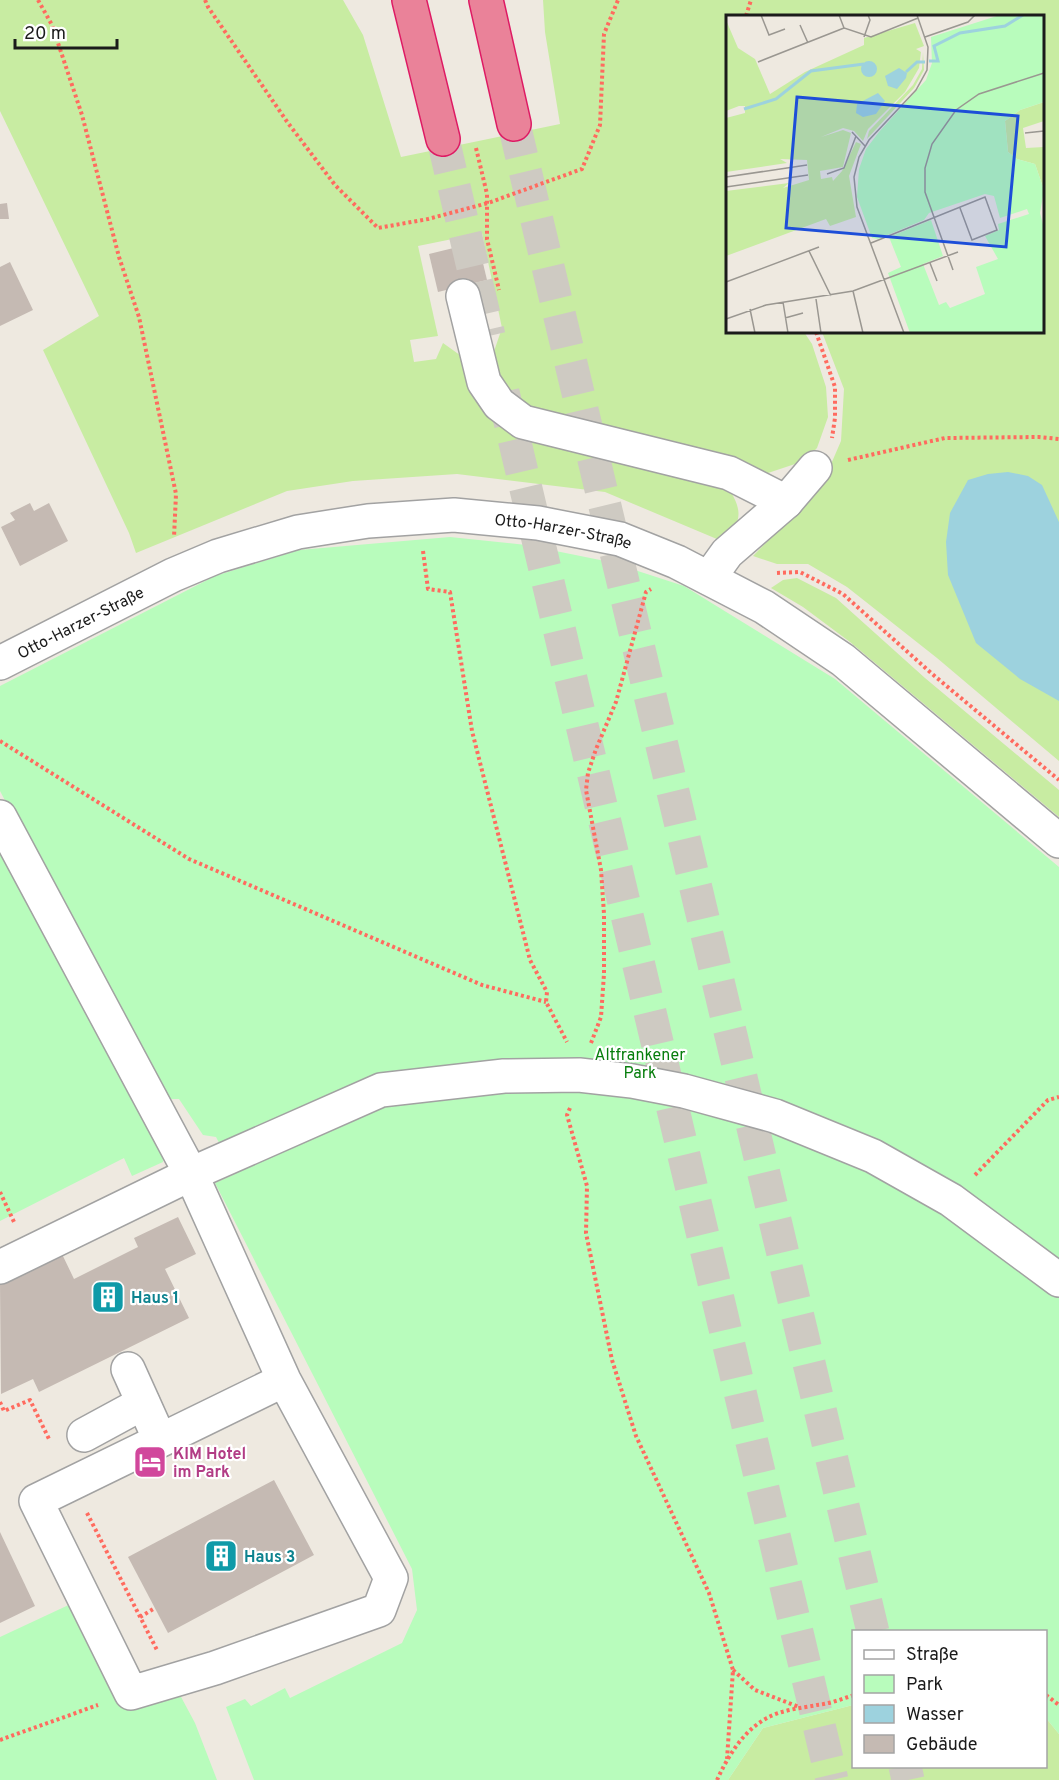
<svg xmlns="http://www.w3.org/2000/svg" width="1059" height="1780" font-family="Overpass,sans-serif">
  <rect width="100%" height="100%" fill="#eee9e0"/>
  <g fill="#c8eca2">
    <path d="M 0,0 L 343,0 L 363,35 L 401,157 L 560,124 L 545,32 L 543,0 L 1059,0 L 1059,761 L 937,658 L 847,587 L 808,564 L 777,564 L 753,556 L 815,493 L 825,478 L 841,441 L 844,389 L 822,332 L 1042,332 L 1042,16 L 728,16 L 728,332 L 804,332 L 812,344 L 826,387 L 828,417 L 817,448 L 804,461 L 762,475 L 736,466 L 632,442 L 529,413 L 504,391 L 495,374 L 491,360 L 502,328 L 482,233 L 418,246 L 438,336 L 410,340 L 414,362 L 436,359 L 443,343 L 464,358 L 473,371 L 481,393 L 492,411 L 505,423 L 521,433 L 576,445 L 632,461 L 726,484 C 742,509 744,519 724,542 L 605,492 L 457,474 L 353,481 L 287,491 L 136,553 L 129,533 L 43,350 L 99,316 L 0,111 Z"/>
    <polygon points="797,578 836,598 925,678 1059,790 1059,817 850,642 803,607 771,588 783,580"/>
    <polygon points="853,1705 854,1766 1046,1766 1046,1718 1059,1734 1059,1780 728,1780 763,1728"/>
  </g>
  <g fill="#b8fcbc">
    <polygon points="450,537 526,545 610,562 684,586 835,679 1059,867 1059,1734 1046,1718 1046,1632 854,1632 853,1705 763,1728 728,1780 254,1780 226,1707 245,1699 251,1706 285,1688 290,1698 402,1643 417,1610 412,1569 215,1183 235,1174 216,1137 203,1135 179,1099 163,1099 0,791 0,686 215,576 299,550"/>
    <polygon points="0,838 162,1149 163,1162 132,1176 124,1158 0,1221"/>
    <polygon points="75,1602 131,1710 180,1695 195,1723 217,1780 0,1780 0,1637"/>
  </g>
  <polygon fill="#9dd2de" points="1008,472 1028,476 1042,485 1059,522 1059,701 1020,679 976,643 948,575 946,542 950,513 968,480 988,474"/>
  <g fill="#c5bab3">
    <polygon points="7,203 9,219 0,219 0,204"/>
    <polygon points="478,242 487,280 438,292 429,254"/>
    <polygon points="10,262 33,310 0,326 0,267"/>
    <polygon points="30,503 34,511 49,503 68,541 20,566 1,527 15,520 10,513"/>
    <polygon points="178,1217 196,1254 165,1269 189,1318 39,1392 33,1379 1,1394 0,1284 61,1252 74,1279 138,1247 134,1238"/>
    <polygon points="274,1480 314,1555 168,1633 128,1557"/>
    <polygon points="0,1532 35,1606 0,1623"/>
  </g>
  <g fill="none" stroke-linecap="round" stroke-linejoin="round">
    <g stroke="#cecac2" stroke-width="33" stroke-dasharray="33 16" stroke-linecap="butt">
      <polyline points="514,124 873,1632"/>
      <polyline points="443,139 489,336"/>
      <polyline points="503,392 832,1780"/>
      <polyline points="905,1766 908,1780"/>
    </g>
    <g stroke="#a2a2a2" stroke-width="36">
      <g id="minor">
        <polyline points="463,296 484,382 499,404 523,422 729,473 786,502"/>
        <polyline points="709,578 727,553 786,502 815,468"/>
        <path id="s1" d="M 0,663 L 173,575 L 218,556 L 298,532 L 368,521 L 454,515 L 538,523 L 620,539 L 677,562 L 764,607 L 843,660 L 1059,841"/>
        <polyline points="0,817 191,1174 284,1380 391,1578 379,1610 215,1668 131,1693 36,1501 284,1380"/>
        <polyline points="0,1267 191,1174 381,1090 504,1076 579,1075 632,1081 684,1091 775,1116 873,1156 951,1200 1059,1280"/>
        <polyline points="128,1369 160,1440"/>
        <polyline points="84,1435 143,1403"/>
      </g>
    </g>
    <g stroke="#de1a64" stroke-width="36">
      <g id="highway">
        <polyline points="409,0 443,139"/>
        <polyline points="486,0 514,124"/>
      </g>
    </g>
    <g stroke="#ff6b5f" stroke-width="4" stroke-dasharray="3 3" stroke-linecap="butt">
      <polyline points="38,0 52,25 82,115 119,257 139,317 176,494 174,537"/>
      <polyline points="205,0 208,7 288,123 335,185 378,228 428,219 488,203 582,169 600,125 604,34 618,0"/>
      <polyline points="746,16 751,0"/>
      <polyline points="476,148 487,194 487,239 499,290"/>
      <polyline points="816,332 835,387 835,418 832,438"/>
      <polyline points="848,460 945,438 1039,437 1059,439"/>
      <polyline points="423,551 428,589 450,592 472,731 530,960 547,992 546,1002 567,1042"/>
      <polyline points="777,573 800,572 843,594 931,673 1059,780"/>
      <polyline points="0,741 189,859 482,985 546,1002"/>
      <polyline points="591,1043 601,1017 604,974 604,914 601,870 586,790 588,773 596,749 616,702 646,592 651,589"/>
      <polyline points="570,1108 567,1115 587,1186 586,1233 612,1360 636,1436 709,1593 733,1670 727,1759"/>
      <polyline points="975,1175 1048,1100 1059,1097"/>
      <polyline points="0,1192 14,1222"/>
      <polyline points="0,1402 4,1411 30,1400 49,1439"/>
      <polyline points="87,1513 157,1650"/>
      <polyline points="140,1617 155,1608"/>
      <polyline points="733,1670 755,1690 799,1707"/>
      <polyline points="1046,1695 1059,1705"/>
      <polyline points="0,1740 98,1705"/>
      <path d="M 717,1780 C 728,1756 743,1731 767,1718 C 781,1710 801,1708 817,1705 C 829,1704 842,1699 854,1695"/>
    </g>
    <use href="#minor" stroke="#fff" stroke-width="33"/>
    <use href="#highway" stroke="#ea8299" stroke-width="33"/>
  </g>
  <defs>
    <g id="building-square" transform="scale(1.725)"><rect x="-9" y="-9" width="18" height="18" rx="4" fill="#0f9aa8" stroke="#fff"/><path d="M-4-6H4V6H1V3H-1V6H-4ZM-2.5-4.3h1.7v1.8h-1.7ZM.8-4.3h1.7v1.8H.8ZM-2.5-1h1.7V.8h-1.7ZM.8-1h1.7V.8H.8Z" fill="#fff"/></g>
    <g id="hotel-square" transform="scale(1.725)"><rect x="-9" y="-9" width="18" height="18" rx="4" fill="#d1479c" stroke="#fff"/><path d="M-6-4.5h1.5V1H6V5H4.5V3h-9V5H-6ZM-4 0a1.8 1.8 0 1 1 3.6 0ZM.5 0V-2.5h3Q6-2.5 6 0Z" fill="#fff"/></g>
  </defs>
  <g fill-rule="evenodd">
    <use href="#building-square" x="108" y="1297"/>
    <use href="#hotel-square" x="150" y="1462"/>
    <use href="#building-square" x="221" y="1556"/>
  </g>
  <g text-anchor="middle" stroke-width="4.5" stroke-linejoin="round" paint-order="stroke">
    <g font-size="16" fill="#1b1b1b" stroke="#fff">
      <text dy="6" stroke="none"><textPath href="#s1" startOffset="594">Otto-Harzer-Straße</textPath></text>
      <text dy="6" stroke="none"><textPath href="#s1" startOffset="90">Otto-Harzer-Straße</textPath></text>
    </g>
    <g font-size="16" fill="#067d0c" stroke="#fff">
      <text x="640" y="1060">Altfrankener<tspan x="640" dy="18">Park</tspan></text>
    </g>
    <g font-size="16" font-weight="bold" fill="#0d838f" stroke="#fff" text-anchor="start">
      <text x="131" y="1303">Haus 1</text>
      <text x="244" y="1562">Haus 3</text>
    </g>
    <g font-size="16" font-weight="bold" fill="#b23c85" stroke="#fff" text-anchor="start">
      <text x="173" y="1459">KIM Hotel<tspan x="173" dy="18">im Park</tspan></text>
    </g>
  </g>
  <g transform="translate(726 15)">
    <rect width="318" height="318" fill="#eee9e0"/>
    <path d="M 0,5 L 12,33 L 29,44 L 44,79 L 79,57 L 138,30 L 138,23 L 189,8 L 198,31 L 190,34 L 195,37 L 193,53 L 179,77 L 142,114 L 137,126 L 128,116 L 117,113 L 95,122 L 117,115 L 125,118 L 117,152 L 94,156 L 95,164 L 106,162 L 107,166 L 116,156 L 130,127 L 135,129 L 123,161 L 130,202 L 104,211 L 100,204 L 0,241 L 0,176 L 63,168 L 57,173 L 83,165 L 81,145 L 54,144 L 61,148 L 0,157 L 0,103 L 19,98 L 19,91 L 13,91 L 0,96 ZM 197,37 L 198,55 L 188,73 L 141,124 L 143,116 L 187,70 L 196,54 ZM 318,87 L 318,106 L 297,113 L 300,133 L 318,132 L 318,175 L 309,149 L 291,144 L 282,137 L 279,106 L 294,95 Z" fill="#c8eca2"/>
    <path d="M 274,0 L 318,0 L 318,87 L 294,95 L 279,106 L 282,137 L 291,144 L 309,149 L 318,175 L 314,198 L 318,213 L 318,318 L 184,318 L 162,258 L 175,252 L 163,222 L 205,205 L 217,241 L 197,249 L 213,290 L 220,287 L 224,293 L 259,279 L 250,252 L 272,244 L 259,221 L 273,215 L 272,209 L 303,199 L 301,194 L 274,203 L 268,181 L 259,179 L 203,198 L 198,205 L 152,224 L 146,223 L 131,182 L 133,154 L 140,134 L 153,117 L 200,65 L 206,48 L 205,22 Z" fill="#b8fcbc"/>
    <path d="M135 54a8 8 0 1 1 16 0a8 8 0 1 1-16 0ZM 173,53 L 181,58 L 180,63 L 171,74 L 162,71 L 159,61 ZM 152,78 L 159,86 L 150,99 L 137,102 L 130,98 L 131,89 Z" fill="#9dd2de"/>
    <path fill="none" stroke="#9dd2de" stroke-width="3" d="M 203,46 L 212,46 L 208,31 L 234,18 L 279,11 L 297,0M 180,57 L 191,47 L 199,47M 18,94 L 50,84 L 85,56 L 138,49"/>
    <path fill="none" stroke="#9a9791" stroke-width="1.5" d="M 35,0 L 43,20 L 59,14M 113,0 L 118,13 L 145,22 L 192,3M 74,10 L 82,28M 138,22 L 144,5 L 142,0M 199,22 L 242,7 L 249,0M 32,47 L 118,13M 126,117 L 139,131M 299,118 L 318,116M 101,159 L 118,153 L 130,121M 0,162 L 81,150M 0,172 L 82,160M 145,228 L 259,182 L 271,215 L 246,225 L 234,193M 83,236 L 105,281M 204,248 L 211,266M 227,255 L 199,177 L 199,153 L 206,129 L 230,95 L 253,79 L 318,58M 0,267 L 93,232M 127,276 L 137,318M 90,284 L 95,318M 57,287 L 62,318M 24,294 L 29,318M 59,303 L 77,298M 0,304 L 40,290 L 127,276 L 232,237M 178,318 L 131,192 L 128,162 L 133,142 L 143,125 L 190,75 L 201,55 L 202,32 L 191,0"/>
    <path fill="#1d4ed8" fill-opacity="0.15" stroke="#1d4ed8" stroke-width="3" d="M 71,82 L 292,101 L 280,232 L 60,213 Z"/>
    <rect width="318" height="318" fill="none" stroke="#1b1b1b" stroke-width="3"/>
  </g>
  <rect x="852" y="1630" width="195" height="138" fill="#ffffff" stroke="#a4a4a4" stroke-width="1.5"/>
  <rect x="864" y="1650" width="30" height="9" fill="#ffffff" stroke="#a4a4a4" stroke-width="1.5"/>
  <text x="906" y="1660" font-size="18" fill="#1b1b1b">Straße</text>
  <rect x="864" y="1675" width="30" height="18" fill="#b8fcbc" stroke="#a4a4a4" stroke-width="1.5"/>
  <text x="906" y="1690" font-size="18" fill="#1b1b1b">Park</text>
  <rect x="864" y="1705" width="30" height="18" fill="#9dd2de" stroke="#a4a4a4" stroke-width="1.5"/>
  <text x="906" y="1720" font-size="18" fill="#1b1b1b">Wasser</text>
  <rect x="864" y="1735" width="30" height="18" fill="#c5bab3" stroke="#a4a4a4" stroke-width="1.5"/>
  <text x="906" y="1750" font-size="18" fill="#1b1b1b">Gebäude</text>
  <path d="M15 39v9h102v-9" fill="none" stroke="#1b1b1b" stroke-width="3"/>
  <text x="24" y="39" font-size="18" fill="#1b1b1b" stroke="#ffffff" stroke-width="4.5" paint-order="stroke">20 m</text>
</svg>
